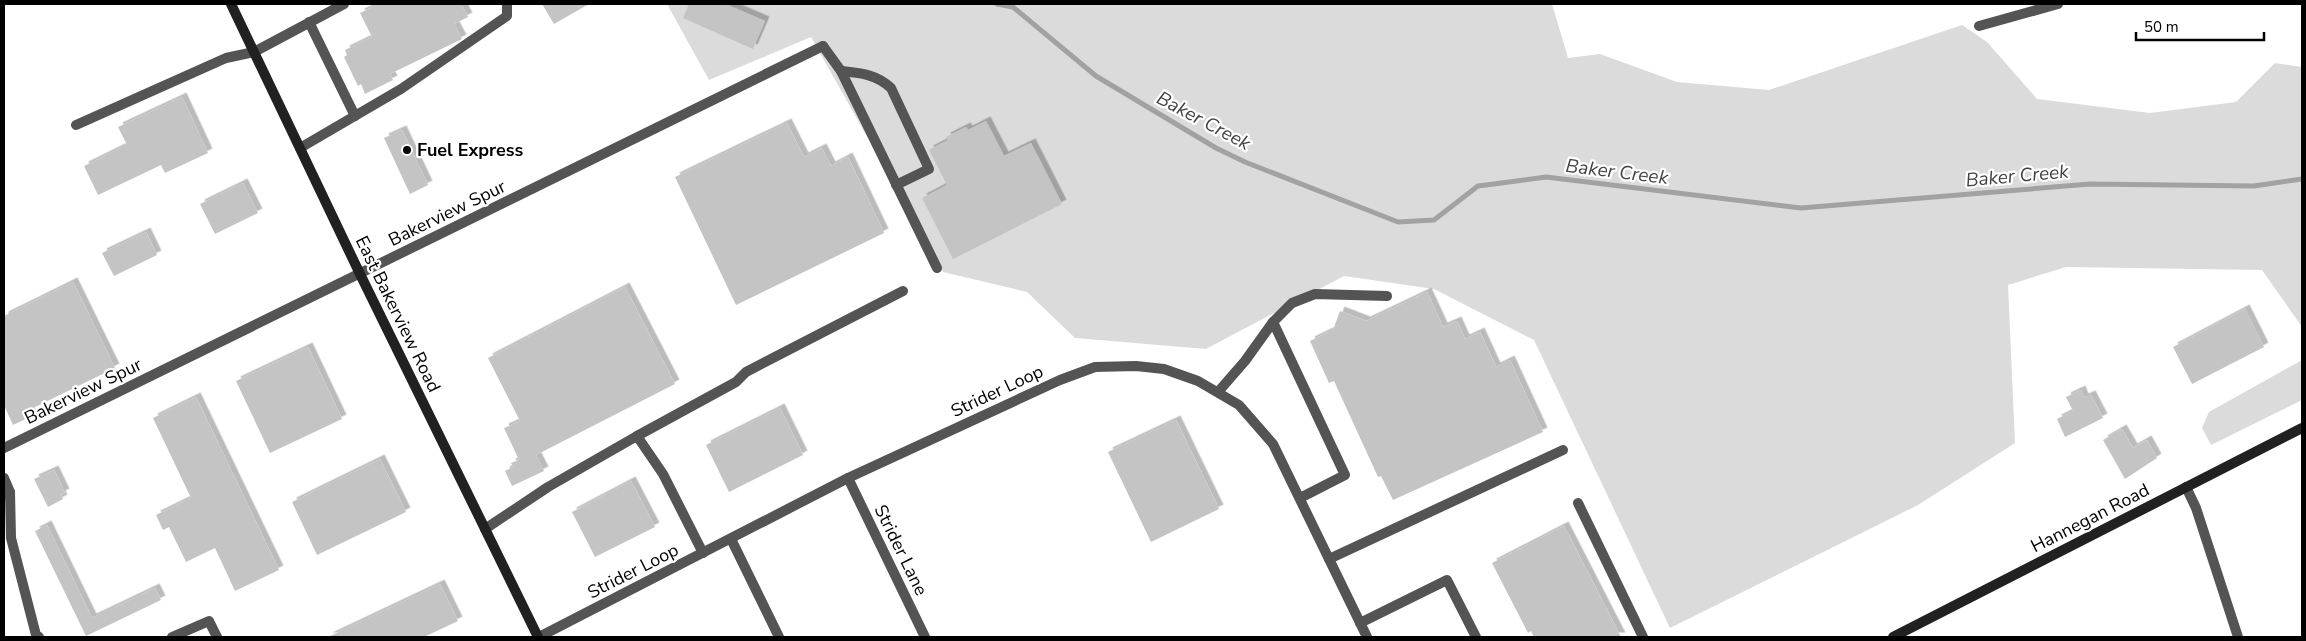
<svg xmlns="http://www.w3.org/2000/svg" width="2306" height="641" font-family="'Nunito Sans',sans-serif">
  <defs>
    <filter id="shadow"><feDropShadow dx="4.5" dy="-4.5" stdDeviation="0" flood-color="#0004"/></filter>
  </defs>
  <rect width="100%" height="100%" fill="#fff"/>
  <g fill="#dbdbdb">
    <polygon points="667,4 1552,4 1568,58 1600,54 1677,82 1769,90 1962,25 1987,42 2037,99 2150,113 2236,102 2275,63 2302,67 2302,327 2262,270 2066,267 2008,285 2015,443 1918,505 1670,628 1534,340 1434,289 1344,276 1206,349 1075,338 1027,292 943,272 811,37 709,80"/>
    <polygon points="2302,360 2302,400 2211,445 2202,428 2209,412"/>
  </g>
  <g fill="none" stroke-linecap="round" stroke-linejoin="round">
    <polyline stroke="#a2a2a2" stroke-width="5" points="997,4 1013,7 1096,76 1216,148 1245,162 1398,222 1434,220 1478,186 1546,177 1801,208 2090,184 2254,186 2302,179"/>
  </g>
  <g fill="#c4c4c4" filter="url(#shadow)">
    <polygon points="379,4 461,4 468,17 454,24 462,39 390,74 393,80 365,94 361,84 358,86 344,57 347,55 345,50 372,37 360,13"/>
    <polygon points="542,4 589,4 554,24"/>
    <polygon points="689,4 725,4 765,21 753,49 683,18"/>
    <polygon points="182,97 208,153 165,173 161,165 98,195 84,166 127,145 118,127"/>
    <polygon points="986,121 1004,156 1031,143 1062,204 953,259 922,198 947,185 929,150 948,140 946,137 966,127 968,130"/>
    <polygon points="787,123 804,157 822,148 831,166 848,157 884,233 736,305 675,177"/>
    <polygon points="402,130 428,185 410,194 384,138"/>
    <polygon points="243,183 258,213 215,234 200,204"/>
    <polygon points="146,232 157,255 114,276 102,253"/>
    <polygon points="73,282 115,368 29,410 32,416 13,425 4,405 4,316"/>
    <polygon points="625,287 675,384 536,455 544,471 512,486 505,471 513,467 511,463 519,460 504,428 520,421 488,358"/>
    <polygon points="1427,292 1443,327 1457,321 1465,339 1480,332 1496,367 1510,360 1543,432 1393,500 1381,476 1378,477 1334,381 1329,383 1310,341 1333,330 1340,311 1366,321"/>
    <polygon points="2245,309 2264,347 2192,384 2173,347"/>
    <polygon points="308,347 342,419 270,453 236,381"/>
    <polygon points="2081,390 2084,398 2091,395 2103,418 2065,437 2057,419 2073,411 2066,397"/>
    <polygon points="196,397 279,570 235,591 215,548 186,562 169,527 163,530 156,515 191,498 153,418"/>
    <polygon points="780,408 803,455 729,492 706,445"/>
    <polygon points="1176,420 1219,509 1151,542 1108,452"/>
    <polygon points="2122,429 2133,448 2147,440 2157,458 2125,479 2103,440"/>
    <polygon points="380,459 406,512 317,555 292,502"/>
    <polygon points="54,470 65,493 61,495 63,499 48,507 34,479"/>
    <polygon points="631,481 655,527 595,557 572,512"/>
    <polygon points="47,525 92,618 155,588 161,600 86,636 35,531"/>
    <polygon points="1564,526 1621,637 1534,637 1531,631 1528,633 1492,563"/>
    <polygon points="440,584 458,621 424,637 328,637"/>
  </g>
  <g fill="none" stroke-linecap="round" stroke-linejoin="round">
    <g stroke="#545454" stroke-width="10">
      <polyline points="309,22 355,116"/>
      <polyline points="1979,26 2058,4"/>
      <polyline points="823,46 841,71 937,268"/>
      <path d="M 841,71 C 860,73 876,74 891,88 L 929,169 L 896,185"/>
      <polyline points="76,125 226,58 254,52 344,4"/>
      <polyline points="300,148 401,89 507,16 507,4"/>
      <polyline points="1273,322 1345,475 1300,498"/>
      <polyline points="1218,392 1245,361 1273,322 1292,303 1315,294 1387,296"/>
      <polyline points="637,436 736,382 746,372 903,291"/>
      <polyline points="4,478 10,492 5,495"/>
      <polyline points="2186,487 2196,508 2238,637"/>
      <polyline points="10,492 11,538 36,635 39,637"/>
      <polyline points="1578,503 1643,637"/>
      <polyline points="485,529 548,487 637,436 663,474 703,553"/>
      <polyline points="731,539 779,637"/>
      <polyline points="1329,559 1563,450"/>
      <polyline points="1360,623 1447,580 1476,637"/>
      <polyline points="172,637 209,621 217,637"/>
    </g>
    <g stroke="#545454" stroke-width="10">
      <polyline points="4,448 823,46"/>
      <polyline points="848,478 925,637"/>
      <polyline points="539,637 848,478 1060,380 1095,367 1136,366 1164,369 1198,381 1239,405 1273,444 1367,637"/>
    </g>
    <g stroke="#212121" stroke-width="10">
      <polyline points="231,4 360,274 538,637"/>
      <polyline points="1893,637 2302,428"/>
    </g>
  </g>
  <circle fill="#000" stroke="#fff" stroke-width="2" cx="407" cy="150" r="5"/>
  <g text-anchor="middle" stroke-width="4.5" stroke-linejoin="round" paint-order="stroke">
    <g font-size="18" font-weight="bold" fill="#000" stroke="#fff" text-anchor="start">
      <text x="417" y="156">Fuel Express</text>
    </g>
    <g font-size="18" fill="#000" stroke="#fff">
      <text transform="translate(447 213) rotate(-26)" y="6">Bakerview Spur</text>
      <text transform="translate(398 314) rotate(64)" y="6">East Bakerview Road</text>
      <text transform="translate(83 391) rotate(-26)" y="6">Bakerview Spur</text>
      <text transform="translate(997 391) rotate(-25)" y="6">Strider Loop</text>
      <text transform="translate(2090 518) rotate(-27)" y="6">Hannegan Road</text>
      <text transform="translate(901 550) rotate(64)" y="6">Strider Lane</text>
      <text transform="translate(633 571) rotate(-27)" y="6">Strider Loop</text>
    </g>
    <g font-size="19" font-style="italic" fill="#434343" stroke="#fff">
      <text transform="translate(1204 120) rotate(28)" y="7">Baker Creek</text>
      <text transform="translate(1617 171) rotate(7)" y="7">Baker Creek</text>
      <text transform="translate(2017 175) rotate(-5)" y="7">Baker Creek</text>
    </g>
  </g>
  <rect width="2306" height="641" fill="none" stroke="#000000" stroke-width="10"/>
  <path d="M2136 32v8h128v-8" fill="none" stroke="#000000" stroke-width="2.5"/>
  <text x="2144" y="32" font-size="15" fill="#000000" stroke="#ffffff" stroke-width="4" paint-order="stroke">50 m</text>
</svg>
